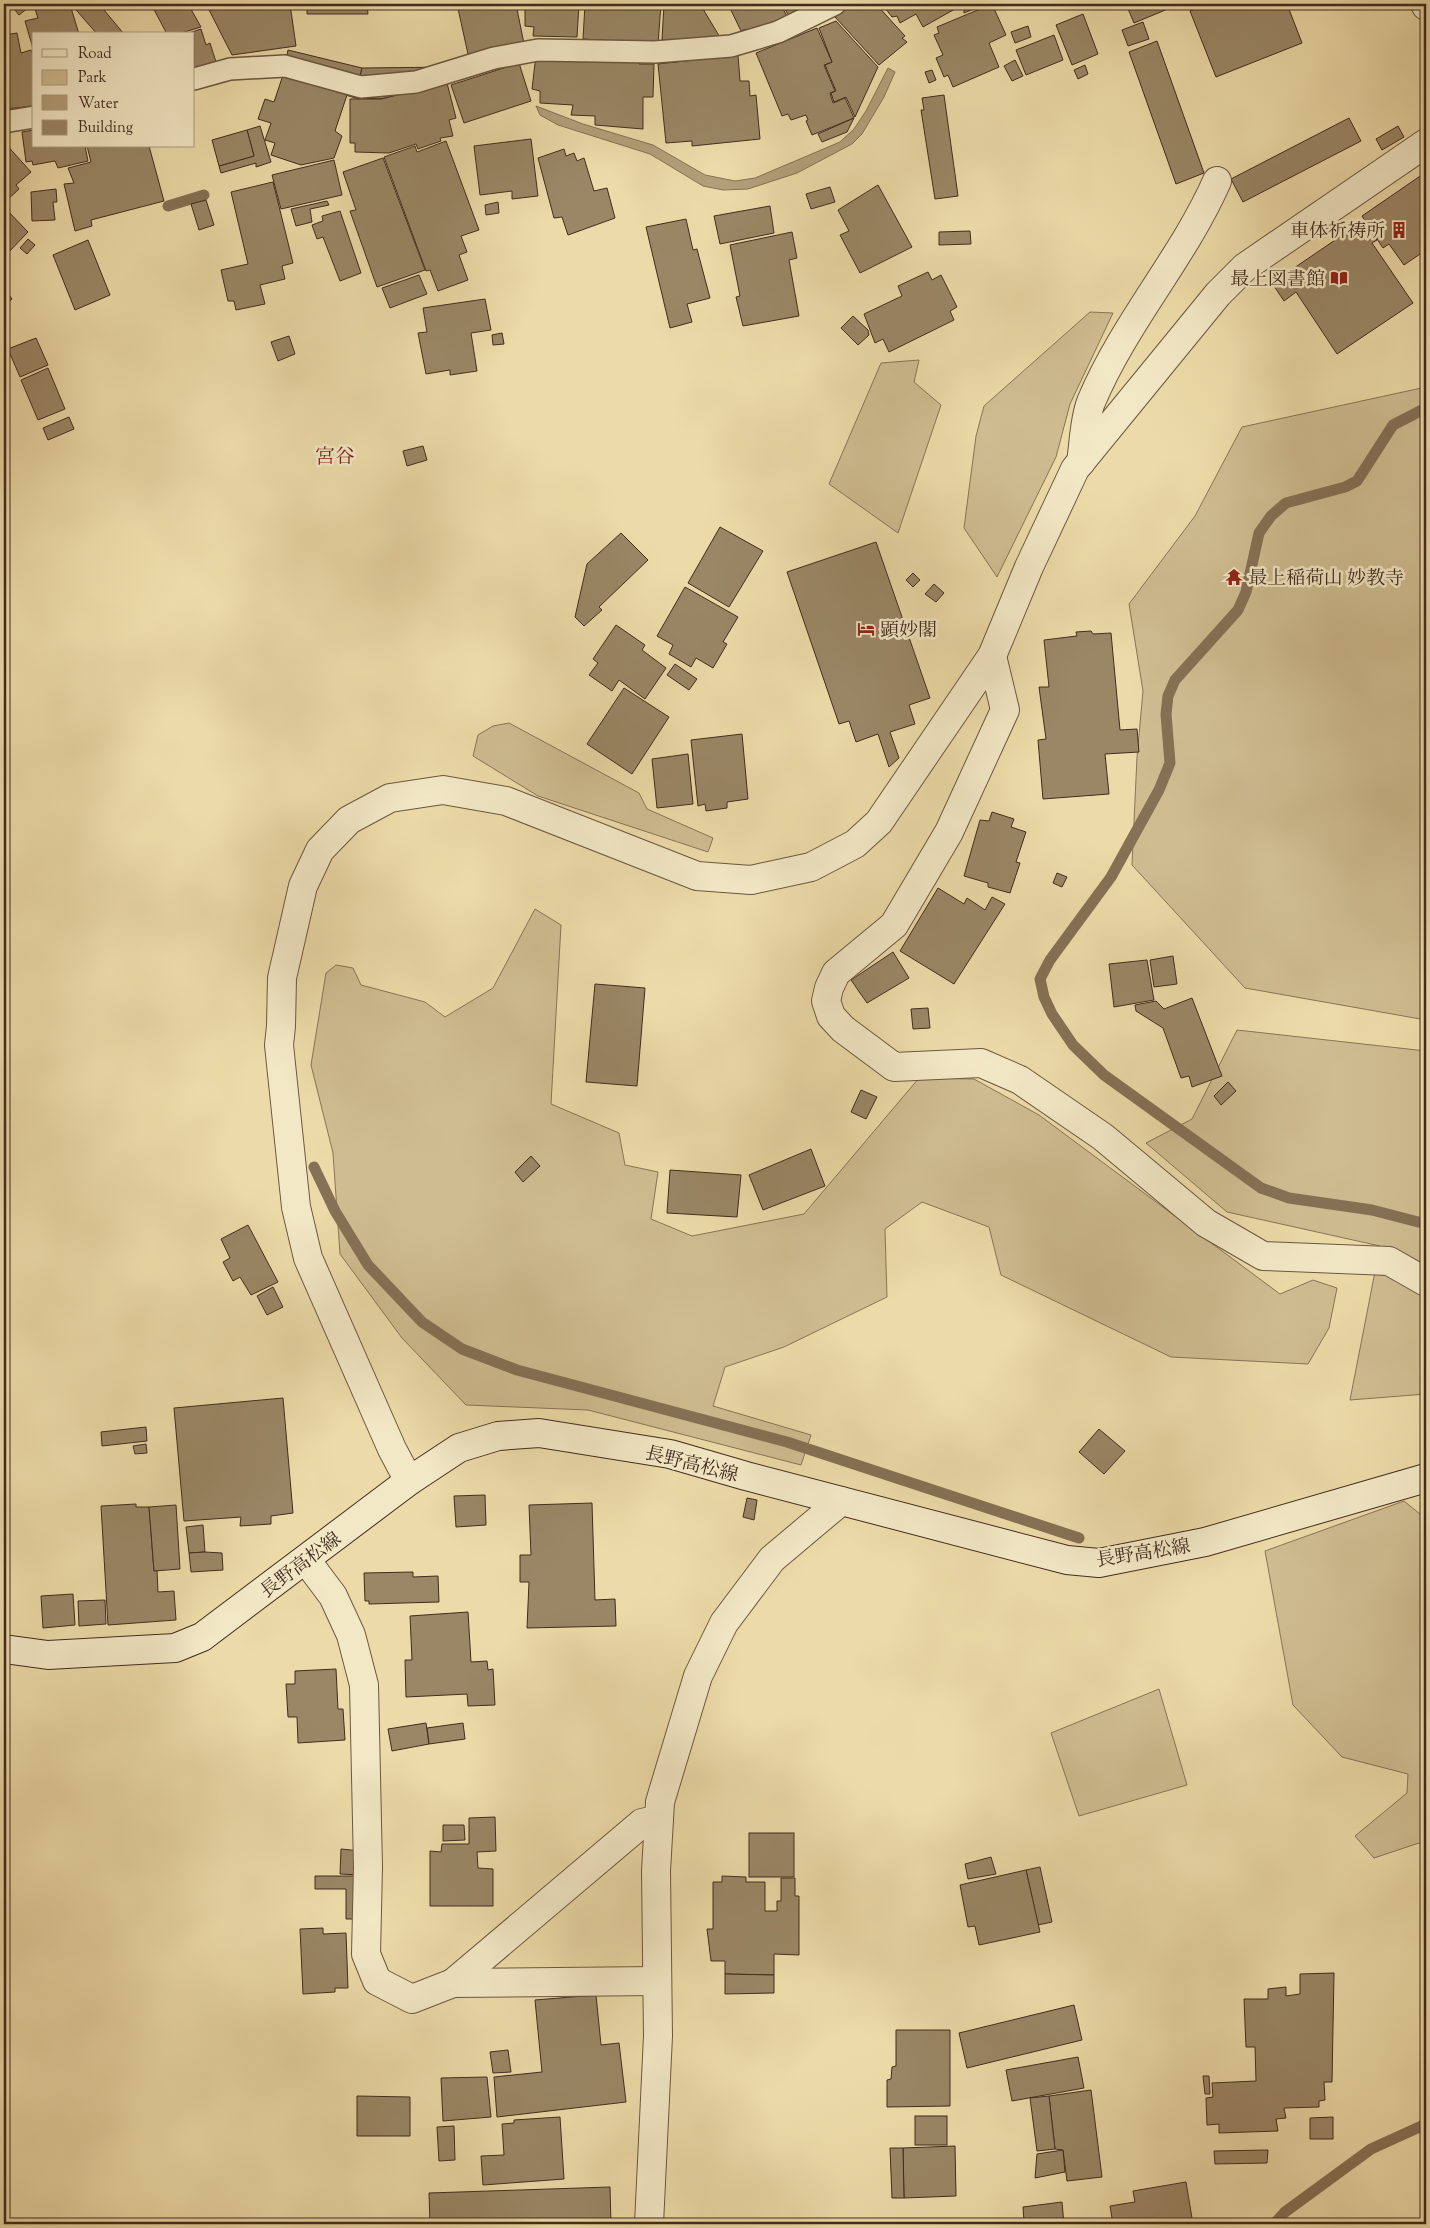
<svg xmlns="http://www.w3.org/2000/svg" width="1430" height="2228" font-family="'Sorts Mill Goudy','Noto Serif JP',serif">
  <rect width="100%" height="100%" fill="#ecdba8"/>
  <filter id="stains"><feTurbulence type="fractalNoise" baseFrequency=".004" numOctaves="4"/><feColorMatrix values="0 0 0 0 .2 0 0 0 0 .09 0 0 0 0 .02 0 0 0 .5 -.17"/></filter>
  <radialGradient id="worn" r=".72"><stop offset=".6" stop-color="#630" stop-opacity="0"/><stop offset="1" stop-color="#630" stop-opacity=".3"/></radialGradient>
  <g fill="#cfbd91" stroke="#887458">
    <polygon points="1090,312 1113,313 1070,404 1056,457 997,577 964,528 976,436 984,406"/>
    <polygon points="919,360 914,382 941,405 898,533 829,484 881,363"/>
    <polygon points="1426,387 1426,1020 1245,988 1132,865 1137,757 1143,691 1129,604 1195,516 1242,427"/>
    <polygon points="509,723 639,793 647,809 713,838 708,852 538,796 473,756 478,735 493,726"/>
    <polygon points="535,909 561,925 551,1104 619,1133 625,1165 658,1172 651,1219 692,1236 804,1214 919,1078 974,1079 1039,1115 1280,1294 1313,1280 1337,1288 1329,1328 1308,1364 1171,1357 1001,1275 989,1227 922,1202 885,1229 887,1297 784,1347 725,1367 713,1406 811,1435 801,1465 588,1410 466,1405 402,1338 340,1254 333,1153 311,1065 326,973 336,965 353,968 361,985 425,1002 445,1017 493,988"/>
    <polygon points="1237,1030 1426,1051 1426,1394 1350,1400 1380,1246 1227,1212 1146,1143 1192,1119"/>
    <polygon points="1404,1501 1426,1519 1426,1819 1422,1842 1374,1858 1355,1836 1407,1793 1408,1774 1342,1757 1293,1705 1265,1551"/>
    <polygon points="1159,1689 1187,1785 1079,1816 1051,1733"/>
  </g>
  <polygon fill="#b29f79" stroke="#857155" points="888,68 895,72 884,97 862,134 852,144 797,173 748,189 723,190 703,186 650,154 558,125 540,115 536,106 583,124 653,145 705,175 735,181 755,178 840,142 854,129 866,111"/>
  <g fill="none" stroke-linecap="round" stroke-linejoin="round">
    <g stroke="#857155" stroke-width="11">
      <polyline points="168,206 204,195"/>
      <polyline points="1426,408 1393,425 1357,481 1345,487 1286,503 1271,516 1259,533 1246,592 1238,610 1175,680 1168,696 1166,714 1170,763 1159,790 1111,877 1050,960 1040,979 1044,997 1052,1014 1073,1045 1104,1075 1261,1188 1289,1198 1372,1210 1426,1224"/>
      <polyline points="314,1167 335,1211 368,1265 422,1322 462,1349 517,1370 787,1442 1079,1538"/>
      <polyline points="1274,2224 1285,2212 1371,2149 1426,2124"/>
    </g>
  </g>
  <g fill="#9a8766" stroke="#422b1f">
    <polygon points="10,4 33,4 19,15"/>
    <polygon points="56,4 62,4 63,9 71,8 79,34 34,34 34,52 25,21 38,18 35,9"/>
    <polygon points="71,4 99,4 124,34 97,34"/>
    <polygon points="151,4 188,4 201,27 178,34 167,34"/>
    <polygon points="206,4 290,4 296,46 232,55"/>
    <polygon points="307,4 367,4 368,14 307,14"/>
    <polygon points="457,4 516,4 524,44 468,54"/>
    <polygon points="525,4 579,4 577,37 533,36 534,27 525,26"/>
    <polygon points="585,4 661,4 658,44 583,39"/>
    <polygon points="664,4 700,4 721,39 662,40"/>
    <polygon points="728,4 781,4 787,17 749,34 746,29 741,31"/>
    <polygon points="783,4 817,4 789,17"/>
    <polygon points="849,4 876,4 905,36 902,38 907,42 879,65 835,17"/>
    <polygon points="882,4 962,4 962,5 923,27 916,14 900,23 897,16 892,17"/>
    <polygon points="964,4 981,4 981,6 964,13"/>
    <polygon points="992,4 1006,35 989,43 999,67 953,87 948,75 944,77 936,58 943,55 934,35 939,33 937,27"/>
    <polygon points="1126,4 1180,4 1134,23"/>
    <polygon points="1208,4 1287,4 1302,43 1216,77 1190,11"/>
    <polygon points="1083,14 1098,54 1072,65 1056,25"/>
    <polygon points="836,21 878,67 855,117 846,97 834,102 831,93 836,91 825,65 832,62 819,28"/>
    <polygon points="1143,22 1149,39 1128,46 1122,30"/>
    <polygon points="1028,26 1031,37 1015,43 1011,32"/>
    <polygon points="817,28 832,62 824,65 835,91 830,93 833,103 845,98 854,118 812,135 806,121 808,120 806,115 791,120 788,114 782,116 756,53"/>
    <polygon points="201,29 206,45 210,43 216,62 194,69 194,34 186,34"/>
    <polygon points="17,33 21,53 31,50 34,59 34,106 4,109 4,35"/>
    <polygon points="1054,35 1063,60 1026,75 1016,50"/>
    <polygon points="1157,41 1204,173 1176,184 1129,52"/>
    <polygon points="288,50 362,68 355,98 283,75"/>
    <polygon points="536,55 640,60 639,64 654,64 653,97 643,97 643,129 595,125 595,116 571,115 573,105 540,103 540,91 532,89"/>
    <polygon points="738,55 740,81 749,81 750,96 756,95 760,139 692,146 692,141 666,143 658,64"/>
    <polygon points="1015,60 1023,76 1012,81 1004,66"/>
    <polygon points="519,63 531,101 464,123 451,85"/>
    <polygon points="1085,65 1088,74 1078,79 1074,70"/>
    <polygon points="449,67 453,82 381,99 355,98 362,68"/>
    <polygon points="932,70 936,80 929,83 925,72"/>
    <polygon points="283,75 347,95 335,131 342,136 334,158 301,165 271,155 275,143 265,140 271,123 258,119 265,99 274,102"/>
    <polygon points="447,83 456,118 449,120 453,136 440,138 441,141 418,149 416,144 389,153 355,152 355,143 350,143 350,99 381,99"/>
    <polygon points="944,95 958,196 935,199 921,110 924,110 922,98"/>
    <polygon points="854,118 847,132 822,142 818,134"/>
    <polygon points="1349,118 1361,141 1243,202 1231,179"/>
    <polygon points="260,126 271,162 256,167 256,163 221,173 219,166 254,156 247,130"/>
    <polygon points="1398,126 1404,137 1382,150 1376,139"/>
    <polygon points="34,130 34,146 85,146 88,161 58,168 55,161 33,165 32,161 26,162 22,132"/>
    <polygon points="247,130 254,156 219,166 212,140"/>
    <polygon points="531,139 538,196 512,199 512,191 480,195 474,146"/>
    <polygon points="446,141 479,230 461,236 467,252 459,255 468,280 438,291 430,270 426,271 384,157 415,146 417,152"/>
    <polygon points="4,142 31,172 16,185 19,189 6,201 4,199"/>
    <polygon points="87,146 149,146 164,201 91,220 92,226 75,231 64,184 74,183 68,168 91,162"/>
    <polygon points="564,149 566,156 574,153 577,161 584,158 594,191 607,188 615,218 568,235 562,217 554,218 538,158"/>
    <polygon points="383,158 425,270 377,287 350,211 356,210 343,172"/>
    <polygon points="334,160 342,195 281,209 272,175"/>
    <polygon points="1426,172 1426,250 1404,265 1389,244 1383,248 1362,216"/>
    <polygon points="273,182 293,263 282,266 285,279 260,285 265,304 236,310 234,301 228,301 221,270 248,264 231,192"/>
    <polygon points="878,185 912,247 860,273 840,235 849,231 838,210"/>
    <polygon points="830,187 835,202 811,209 806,194"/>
    <polygon points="56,189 57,202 53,202 55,220 32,221 31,192"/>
    <polygon points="206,200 214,225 199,230 191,204"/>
    <polygon points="327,201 329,205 310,209 312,222 296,226 291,209"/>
    <polygon points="498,202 499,213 486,215 485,205"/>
    <polygon points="770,206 774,233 720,244 714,216"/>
    <polygon points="4,207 28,232 4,257"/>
    <polygon points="340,211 361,273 340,281 323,237 317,239 312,225 323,221 322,216"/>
    <polygon points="686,219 693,250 697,249 710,298 687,304 692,322 670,328 646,227"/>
    <polygon points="1363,221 1377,240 1372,243 1413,303 1337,354 1296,292 1284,301 1272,283"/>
    <polygon points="970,231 971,244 939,245 939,232"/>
    <polygon points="792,232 797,258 789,260 799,316 743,326 736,297 740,296 730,245"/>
    <polygon points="28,239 35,245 27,254 20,248"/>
    <polygon points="88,240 110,295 75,310 53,255"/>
    <polygon points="928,272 932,280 941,275 957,307 950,311 954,320 889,352 883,339 875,343 864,314 902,296 898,286"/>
    <polygon points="419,275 427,294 390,308 382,288"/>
    <polygon points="4,288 12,299 4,305"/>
    <polygon points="485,299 491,330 471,333 477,371 450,375 450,370 426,374 418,333 427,332 423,308"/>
    <polygon points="853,316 868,330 869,335 858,345 841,328"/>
    <polygon points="502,333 504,344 493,345 492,335"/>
    <polygon points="289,336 295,354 278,361 271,342"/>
    <polygon points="36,338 48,365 20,377 8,349"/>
    <polygon points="48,368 65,409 38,420 21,380"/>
    <polygon points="69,417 74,429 48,440 43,428"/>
    <polygon points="423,446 427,460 407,466 403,451"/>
    <polygon points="720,527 763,551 729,607 688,583"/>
    <polygon points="621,533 648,560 599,607 602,610 584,626 575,617 587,564"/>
    <polygon points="876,542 930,698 909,705 915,724 890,732 899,758 889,767 878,734 856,742 849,721 839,724 787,572"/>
    <polygon points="913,573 920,580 913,587 906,580"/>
    <polygon points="934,584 944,593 936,602 925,594"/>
    <polygon points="685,587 738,617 723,642 727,644 713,668 696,658 691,667 669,654 673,645 657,636"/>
    <polygon points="616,625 645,645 642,650 666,668 645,699 619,680 612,691 589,675 598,663 593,659"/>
    <polygon points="1091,631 1093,634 1111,633 1120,730 1137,729 1139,752 1105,754 1109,794 1043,799 1038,740 1046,739 1039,687 1049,687 1044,640 1077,636 1076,632"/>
    <polygon points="675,664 697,679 689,690 667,675"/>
    <polygon points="624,688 669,717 632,774 587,744"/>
    <polygon points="742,734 748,799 727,802 727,808 706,811 705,804 698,806 691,740"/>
    <polygon points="688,754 693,804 657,808 652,759"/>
    <polygon points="992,812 1014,819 1011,827 1026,832 1016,862 1020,863 1010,893 988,887 988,883 964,876 980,820 989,821"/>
    <polygon points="1057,873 1067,877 1062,887 1053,883"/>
    <polygon points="938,888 964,904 967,898 985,910 992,897 1005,904 954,984 900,951"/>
    <polygon points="893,952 909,978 867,1003 851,980"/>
    <polygon points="1173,956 1177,984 1154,987 1150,960"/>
    <polygon points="1147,960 1154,1000 1114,1007 1109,964"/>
    <polygon points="595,984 645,988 637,1086 586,1082"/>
    <polygon points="1192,998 1222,1076 1192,1087 1189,1076 1181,1078 1163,1028 1136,1011 1135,1005 1156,1001 1164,1009"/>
    <polygon points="928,1008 930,1028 913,1029 911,1009"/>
    <polygon points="1228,1082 1236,1091 1221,1105 1214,1096"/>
    <polygon points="861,1090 877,1097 866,1119 851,1112"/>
    <polygon points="811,1149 825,1186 763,1210 749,1175"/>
    <polygon points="531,1156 540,1166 523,1182 515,1172"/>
    <polygon points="670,1170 741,1175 737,1217 667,1213"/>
    <polygon points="248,1225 278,1282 251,1295 240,1277 233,1281 223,1262 230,1258 221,1239"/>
    <polygon points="273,1287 283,1307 267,1315 257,1296"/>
    <polygon points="283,1398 293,1513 271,1516 271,1524 240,1526 241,1517 184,1521 174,1408"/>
    <polygon points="146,1427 147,1441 102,1446 101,1432"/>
    <polygon points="1099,1429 1125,1451 1104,1474 1079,1452"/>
    <polygon points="146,1444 147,1453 135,1454 133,1446"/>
    <polygon points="485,1495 486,1525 456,1527 454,1496"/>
    <polygon points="747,1498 757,1500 754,1520 743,1517"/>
    <polygon points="592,1503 595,1600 615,1599 616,1626 527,1628 529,1582 520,1582 520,1555 531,1555 529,1505"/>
    <polygon points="136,1504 136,1507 149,1507 154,1571 157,1570 158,1592 174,1591 176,1620 108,1625 101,1506"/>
    <polygon points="176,1505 180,1569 154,1571 149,1507"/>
    <polygon points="203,1525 205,1552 189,1553 186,1527"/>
    <polygon points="205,1552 222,1553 223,1570 191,1572 189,1553"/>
    <polygon points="413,1572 413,1577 438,1576 439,1602 369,1604 369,1601 365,1601 364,1573"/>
    <polygon points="73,1594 75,1625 43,1628 41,1596"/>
    <polygon points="105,1600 106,1624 79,1626 78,1601"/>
    <polygon points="468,1612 471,1662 487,1661 488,1670 493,1669 495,1705 468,1706 467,1694 406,1697 405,1660 412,1660 410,1616"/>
    <polygon points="336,1669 338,1709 343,1709 345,1740 298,1743 297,1717 288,1717 286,1684 295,1684 295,1671"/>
    <polygon points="426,1723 429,1744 392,1751 388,1729"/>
    <polygon points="463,1723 465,1739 429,1744 427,1728"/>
    <polygon points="495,1817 496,1851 477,1852 478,1868 493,1869 493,1906 430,1906 430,1851 441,1852 442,1844 469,1844 469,1818"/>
    <polygon points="443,1825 464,1825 465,1840 443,1841"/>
    <rect x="749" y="1833" width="45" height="44"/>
    <polygon points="341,1849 361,1851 360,1875 340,1874"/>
    <polygon points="991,1857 996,1874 968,1879 965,1864"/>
    <polygon points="1040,1867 1052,1922 1038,1925 1026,1870"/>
    <polygon points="1026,1870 1040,1932 979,1945 975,1926 968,1927 960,1885"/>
    <polygon points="315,1876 357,1876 357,1919 346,1919 346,1889 315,1889"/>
    <polygon points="722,1876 746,1877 746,1882 765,1882 765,1911 777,1911 777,1901 781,1901 781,1878 795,1878 795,1896 799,1896 799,1955 774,1954 774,1975 725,1974 725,1961 711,1961 707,1929 713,1929 713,1882 722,1882"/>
    <polygon points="323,1928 323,1934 346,1933 348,1988 335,1988 335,1992 303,1994 300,1929"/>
    <polygon points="1334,1973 1332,2082 1324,2082 1325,2100 1319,2101 1319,2107 1284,2108 1286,2118 1276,2119 1278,2131 1219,2133 1219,2124 1207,2125 1206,2098 1213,2097 1212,2083 1256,2081 1255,2047 1246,2047 1244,1999 1268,1999 1268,1989 1286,1987 1286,1996 1300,1994 1300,1974"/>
    <polygon points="725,1974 774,1975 774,1993 725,1994"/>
    <polygon points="596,1995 601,2045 619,2043 626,2102 497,2117 494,2077 542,2072 535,2000"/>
    <polygon points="1074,2005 1082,2040 967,2068 959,2033"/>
    <polygon points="896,2030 950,2030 950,2106 887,2107 887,2080 891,2079 892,2067 896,2066"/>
    <polygon points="508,2050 511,2072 493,2073 490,2052"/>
    <polygon points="1078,2057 1084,2088 1012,2101 1006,2070"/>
    <polygon points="1203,2076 1209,2076 1210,2094 1205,2094"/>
    <polygon points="487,2077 491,2117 443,2121 441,2078"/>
    <polygon points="1091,2090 1102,2177 1067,2181 1063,2150 1055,2149 1049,2096"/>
    <polygon points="357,2096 410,2097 410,2136 357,2136"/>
    <polygon points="1049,2096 1055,2149 1037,2151 1030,2098"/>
    <rect x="915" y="2116" width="32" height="29"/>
    <polygon points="560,2117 564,2179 483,2185 481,2156 504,2155 502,2124 514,2123 514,2120"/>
    <polygon points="1333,2117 1333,2139 1310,2139 1310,2118"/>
    <polygon points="454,2126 455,2160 439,2161 437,2127"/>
    <polygon points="955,2146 956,2196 904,2198 903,2148"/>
    <polygon points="890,2148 903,2148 904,2198 892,2198"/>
    <polygon points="1063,2150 1065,2172 1035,2178 1037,2154"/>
    <polygon points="1268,2150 1267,2163 1215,2164 1214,2151"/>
    <polygon points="1186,2182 1193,2224 1113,2224 1110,2206 1135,2202 1133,2191"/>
    <polygon points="610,2187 611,2224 430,2224 429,2193"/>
    <polygon points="1062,2202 1064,2224 1008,2224 1024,2222 1023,2207"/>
  </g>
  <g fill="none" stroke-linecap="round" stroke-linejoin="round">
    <g stroke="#6c5741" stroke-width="24">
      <g id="pedestrian">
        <polyline points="194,79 230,69 285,66 361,87 416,82 494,58 538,50 655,52 731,46 778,32 835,4"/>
        <polyline points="4,122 34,117"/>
      </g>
    </g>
    <g stroke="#6c5741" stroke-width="30">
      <g id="minor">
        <polyline points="1425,4 1426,6"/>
        <path d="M 1081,462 C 1084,443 1084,420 1091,402 C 1124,323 1183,258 1217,181"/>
        <polyline points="992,656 1005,710 949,832 894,925 836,973 829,988 826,1001 831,1016 843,1029 894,1067 981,1063 1020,1080 1103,1137 1206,1223 1263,1256 1389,1261 1426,1282"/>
        <polyline points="409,1481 392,1449 308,1258 296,1207 279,1045 281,1026 282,978 303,886 320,850 349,820 390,798 443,790 506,801 697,876 751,880 811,867 855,844 879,822 992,656 1029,567 1075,469 1218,294 1245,267 1426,143"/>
        <polyline points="306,1560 333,1596 351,1635 364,1685 368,1867 366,1954 377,1981 412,1999 453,1983 642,1823 659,1819"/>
        <polyline points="453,1983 657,1981"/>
        <polyline points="649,2224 658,2036 656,1871 660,1802 698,1676 724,1623 772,1559 841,1501"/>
      </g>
    </g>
    <g stroke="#422b1f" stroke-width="30">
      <polyline id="secondary" points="4,1649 48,1655 175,1648 202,1637 409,1481 459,1448 498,1436 539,1433 670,1454 746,1476 1067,1560 1099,1563 1205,1542 1426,1478"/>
    </g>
    <use href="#pedestrian" stroke="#f3e8c6" stroke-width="21"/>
    <use href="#minor" stroke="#f3e8c6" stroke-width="28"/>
    <use href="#secondary" stroke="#f3e8c6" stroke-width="28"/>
  </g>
  <defs>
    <g id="building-bare" transform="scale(1.35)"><path d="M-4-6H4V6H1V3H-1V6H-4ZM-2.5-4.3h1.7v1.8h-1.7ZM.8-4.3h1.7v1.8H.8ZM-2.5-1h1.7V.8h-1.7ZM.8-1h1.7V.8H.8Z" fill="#8f2418" stroke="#f3e8c6" stroke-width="2.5" paint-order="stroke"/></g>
    <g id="library-bare" transform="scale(1.35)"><path d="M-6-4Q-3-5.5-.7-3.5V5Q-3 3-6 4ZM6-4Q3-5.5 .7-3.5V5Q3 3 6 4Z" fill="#8f2418" stroke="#f3e8c6" stroke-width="2.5" paint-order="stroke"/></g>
    <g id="temple-bare" transform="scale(1.35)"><path d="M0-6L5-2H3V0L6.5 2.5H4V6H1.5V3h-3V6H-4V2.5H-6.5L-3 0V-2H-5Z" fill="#8f2418" stroke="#f3e8c6" stroke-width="2.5" paint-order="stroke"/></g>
    <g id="hotel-bare" transform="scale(1.35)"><path d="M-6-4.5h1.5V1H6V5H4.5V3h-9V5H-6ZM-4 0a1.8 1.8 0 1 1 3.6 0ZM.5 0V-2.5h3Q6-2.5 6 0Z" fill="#8f2418" stroke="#f3e8c6" stroke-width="2.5" paint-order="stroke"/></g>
  </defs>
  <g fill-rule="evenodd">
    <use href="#building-bare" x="1399" y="230"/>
    <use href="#library-bare" x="1339" y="278"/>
    <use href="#temple-bare" x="1234" y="577"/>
    <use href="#hotel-bare" x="866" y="629"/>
  </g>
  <g text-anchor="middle" stroke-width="5" stroke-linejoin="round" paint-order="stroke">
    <g font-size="19" fill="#422b1f" stroke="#f3e8c6" text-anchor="end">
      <text x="1385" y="237">車体祈祷所</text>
      <text x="1325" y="285">最上図書館</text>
      <text x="1248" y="584" text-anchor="start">最上稲荷山 妙教寺</text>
      <text x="880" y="636" text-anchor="start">顕妙閣</text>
    </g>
    <g font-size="19" fill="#422b1f" stroke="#f3e8c6">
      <text transform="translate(692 1463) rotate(14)" y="7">長野高松線</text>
      <text transform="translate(1143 1552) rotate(-9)" y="7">長野高松線</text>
      <text transform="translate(300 1564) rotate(-37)" y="7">長野高松線</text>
    </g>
    <g font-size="20" fill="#7a1f14" stroke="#f3e8c6">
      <text x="335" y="463">宮谷</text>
    </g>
  </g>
  <rect width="1430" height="2228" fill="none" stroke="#ecdba8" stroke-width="20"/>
  <rect x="5" y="5" width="1420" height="2218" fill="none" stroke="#422b1f" stroke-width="2.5"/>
  <rect x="10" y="10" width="1410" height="2208" fill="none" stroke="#422b1f"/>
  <rect x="32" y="32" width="162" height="115" fill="#f3e8c6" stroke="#ac9c83"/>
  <rect x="42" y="49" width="25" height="8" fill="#f3e8c6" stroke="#ac9c83"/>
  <text x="78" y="58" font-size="15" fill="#422b1f">Road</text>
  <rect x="42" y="70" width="25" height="15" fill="#cfbd91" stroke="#ac9c83"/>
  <text x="78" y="82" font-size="15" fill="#422b1f">Park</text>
  <rect x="42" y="95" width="25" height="15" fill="#b29f79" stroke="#ac9c83"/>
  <text x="78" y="108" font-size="15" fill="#422b1f">Water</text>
  <rect x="42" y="120" width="25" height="15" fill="#9a8766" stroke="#ac9c83"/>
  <text x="78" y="132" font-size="15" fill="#422b1f">Building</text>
  <rect width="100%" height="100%" filter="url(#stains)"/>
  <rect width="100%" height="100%" fill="url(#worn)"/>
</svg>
